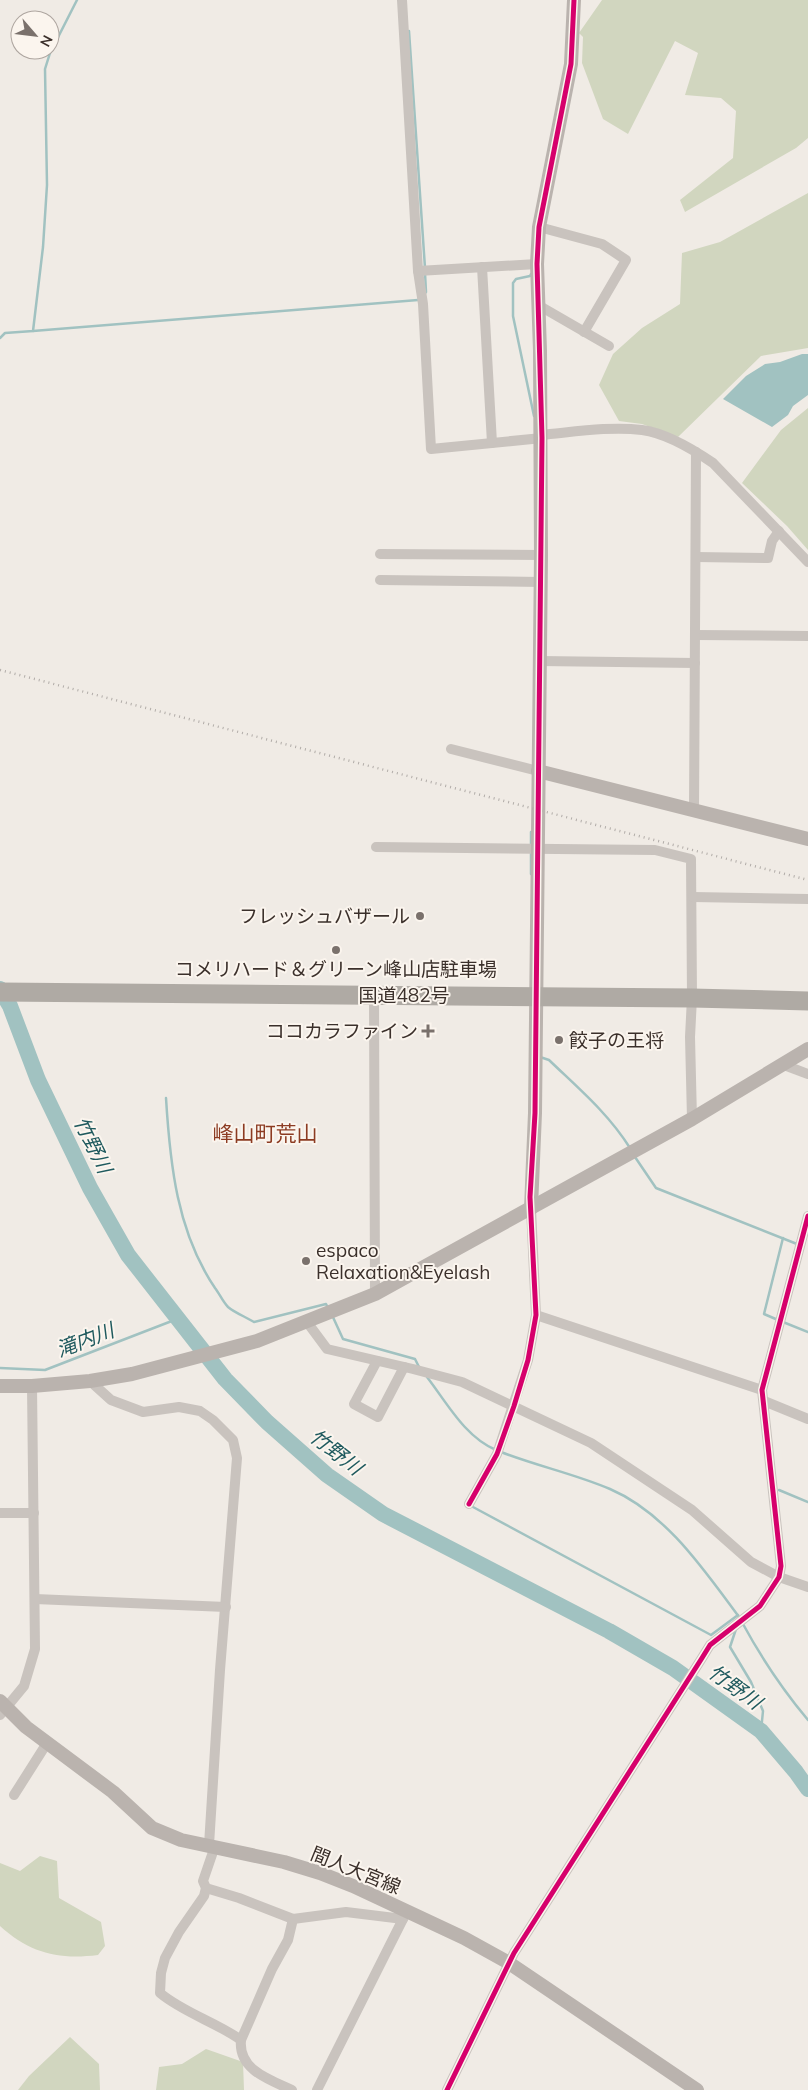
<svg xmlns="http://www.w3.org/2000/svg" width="808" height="2090" font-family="Mulish,'Noto Sans JP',sans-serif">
  <rect width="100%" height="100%" fill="#f0ebe5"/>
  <g fill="#d1d6bf">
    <polygon points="602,0 808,0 808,138 796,148 685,212 680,200 733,158 736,111 721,98 685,95 698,53 675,41 628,134 603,119 582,63 583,37 579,33"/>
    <polygon points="808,193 808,348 761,356 678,437 642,424 619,421 599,385 613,354 642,328 680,304 682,253 720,242"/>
    <polygon points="808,408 808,550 787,526 742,483 781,430"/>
    <path d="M 40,1856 L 57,1861 L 59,1898 L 101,1922 L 105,1946 L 98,1955 C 58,1960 30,1953 0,1926 L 0,1863 L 20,1871 Z"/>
    <polygon points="70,2037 99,2064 100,2090 18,2090 29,2076"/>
    <polygon points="206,2049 243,2062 244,2090 156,2090 159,2067 182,2064"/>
  </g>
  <polygon fill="#a1c2c1" points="802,354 808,354 808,395 793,406 788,415 772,427 723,399 746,376 765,364 780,362"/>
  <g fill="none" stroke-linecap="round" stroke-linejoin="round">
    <g stroke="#a1c2c1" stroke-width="2.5">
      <polyline points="409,31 425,268"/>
      <polyline points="531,274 530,276 516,279 513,283 513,316 534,416"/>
      <polyline points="424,294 426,292 425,273"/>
      <polyline points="33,331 418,300"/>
      <polyline points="0,338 5,333 33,331 43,247 47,185 45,69 50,53 77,0"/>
      <polyline points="531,846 531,832"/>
      <polyline points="531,852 531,874"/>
      <path d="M 540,1057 L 549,1060 C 578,1088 608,1113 630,1148"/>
      <path d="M 166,1098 C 170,1164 177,1232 215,1288 C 219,1293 223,1302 228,1307 C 235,1313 246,1317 254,1322 L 326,1304 L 328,1308"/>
      <polyline points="635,1157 656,1188 797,1244"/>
      <polyline points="332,1315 343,1339 415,1359 419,1367"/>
      <polyline points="778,1320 764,1314 783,1238"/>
      <polyline points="783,1322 808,1332"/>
      <polyline points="0,1368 45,1370 177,1319"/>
      <path d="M 427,1377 C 447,1403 465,1437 496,1450"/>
      <path d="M 501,1452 C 537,1466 575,1474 610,1489 C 666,1513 704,1570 739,1617"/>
      <polyline points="779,1490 808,1502"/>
      <polyline points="473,1507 711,1635 738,1615"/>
      <path d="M 743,1624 C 762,1659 783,1690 808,1720"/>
      <polyline points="736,1629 730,1647 751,1682 763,1711 761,1731"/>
    </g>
    <polyline stroke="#a1c2c1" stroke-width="16" points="0,989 10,1006 38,1080 90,1188 128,1255 225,1379 267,1422 327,1475 383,1514 609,1631 673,1668 761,1731 796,1772 808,1789"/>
    <g stroke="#c9c3be" stroke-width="10">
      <polyline points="402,0 418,271 423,304 431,449 542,438"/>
      <polyline points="539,227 602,244 626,260 584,332"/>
      <polyline points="482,267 492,443"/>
      <polyline points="418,271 537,264"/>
      <polyline points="538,305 609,346"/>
      <path d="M 541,435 C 574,432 610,426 642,430 C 665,433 694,450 713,463 L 808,562"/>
      <polyline points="380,554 541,555"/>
      <polyline points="696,557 768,558 772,541 779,531"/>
      <polyline points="380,580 541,582"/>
      <polyline points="695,635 808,636"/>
      <polyline points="540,661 695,663"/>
      <polyline points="451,749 538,771"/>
      <polyline points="694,811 696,452"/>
      <polyline points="376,847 655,850 691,859 692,998 690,1037 692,1119"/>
      <polyline points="693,897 808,899"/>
      <polyline points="374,995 375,1294"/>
      <polyline points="784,1065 808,1074"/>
      <polyline points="536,1315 762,1390"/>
      <polyline points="307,1322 327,1349 413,1369 462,1382 591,1443 692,1510 751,1562 779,1577 808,1587"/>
      <polyline points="377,1361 354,1404 378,1417 404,1367"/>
      <polyline points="90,1381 111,1400 143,1412 179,1407 200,1411 213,1420 233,1440 237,1458 220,1670 209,1845"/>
      <polyline points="764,1401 808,1419"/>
      <polyline points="469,1504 497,1454 528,1360 536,1315 531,1208"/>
      <polyline points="0,1513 34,1513"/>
      <polyline points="35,1599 226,1607"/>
      <polyline points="0,1715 24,1686 35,1649 32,1386"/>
      <polyline points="14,1795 47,1743"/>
      <path d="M 215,1846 L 203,1881 L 206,1888 L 204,1896 L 179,1932 L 165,1958 L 161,1973 L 160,1993 C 184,2013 216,2022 241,2040"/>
      <path d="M 206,1888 L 239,1898 L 293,1919 L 288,1940 L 272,1969 L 241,2040 C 238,2070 270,2080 292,2090"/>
      <polyline points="293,1919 346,1912 403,1919"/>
      <polyline points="317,2090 407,1911"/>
      <polyline points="447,2090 514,1953 702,1658 710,1645 760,1606 779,1577 781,1566 762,1390 808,1216"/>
    </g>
    <g stroke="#bab3ae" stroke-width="14">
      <polyline points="538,771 808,839"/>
      <polyline points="531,1208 535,1113 541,555 540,351 537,264 539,227 571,64 574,0"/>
      <polyline points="0,1386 32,1386 90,1381 132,1374 257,1341 375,1294 692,1119 808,1049"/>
      <polyline points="0,1701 26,1727 113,1792 152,1828 181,1840 284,1862 320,1873 353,1886 464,1938 509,1963 697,2090"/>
    </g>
    <polyline stroke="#afaaa4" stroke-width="19" points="0,992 692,998 808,1001"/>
    <polyline stroke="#b1aca8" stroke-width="2.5" stroke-dasharray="1 4" stroke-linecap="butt" points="0,670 808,880"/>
    <g stroke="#fbf5ee" stroke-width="8">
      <g id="cycleway">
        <polyline points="469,1504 497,1454 514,1406 528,1360 536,1315 530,1197 535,1113 542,438 537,264 539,227 571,64 574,0"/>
        <polyline points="447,2090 514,1953 702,1658 710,1645 760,1606 779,1577 781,1566 762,1390 808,1216"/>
      </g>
    </g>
    <use href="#cycleway" stroke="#d6006c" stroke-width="5"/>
  </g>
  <g fill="#7a716c" stroke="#fbf5ee" stroke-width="2">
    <circle cx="420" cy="916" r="5"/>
    <circle cx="336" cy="950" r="5"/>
    <path d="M425.5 1023.5h5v5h5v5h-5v5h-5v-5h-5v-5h5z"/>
    <circle cx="559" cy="1040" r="5"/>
    <circle cx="306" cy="1261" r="5"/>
  </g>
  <g text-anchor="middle" stroke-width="4" stroke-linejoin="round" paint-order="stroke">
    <g font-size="19" fill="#3b302b" stroke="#fbf5ee" text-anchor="end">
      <text x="410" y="923">フレッシュバザール</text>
      <text x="336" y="976" text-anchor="middle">コメリハード＆グリーン峰山店駐車場</text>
      <text x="418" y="1038">ココカラファイン</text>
      <text x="569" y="1047" text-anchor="start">餃子の王将</text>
      <text x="316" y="1257" text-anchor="start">espaco<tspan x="316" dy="22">Relaxation&amp;Eyelash</tspan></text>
    </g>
    <g font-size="19" fill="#3b302b" stroke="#fbf5ee">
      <text x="404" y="1002">国道482号</text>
      <text transform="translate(356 1870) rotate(22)" y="7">間人大宮線</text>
    </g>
    <g font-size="20" font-style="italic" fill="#1f5a5e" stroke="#fbf5ee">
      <text transform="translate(93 1145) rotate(64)" y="7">竹野川</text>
      <text transform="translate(85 1340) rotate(-21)" y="7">滝内川</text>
      <text transform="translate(336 1452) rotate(38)" y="7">竹野川</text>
      <text transform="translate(735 1687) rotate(36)" y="7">竹野川</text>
    </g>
    <g font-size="21" fill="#8c3b22" stroke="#fbf5ee">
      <text x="265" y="1141">峰山町荒山</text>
    </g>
  </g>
  <g transform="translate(35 35) rotate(118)"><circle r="24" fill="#fbf5ee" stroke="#aea6a0"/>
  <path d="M0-4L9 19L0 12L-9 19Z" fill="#7a716c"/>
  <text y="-8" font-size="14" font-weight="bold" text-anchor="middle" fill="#3b302b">N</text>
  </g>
</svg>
